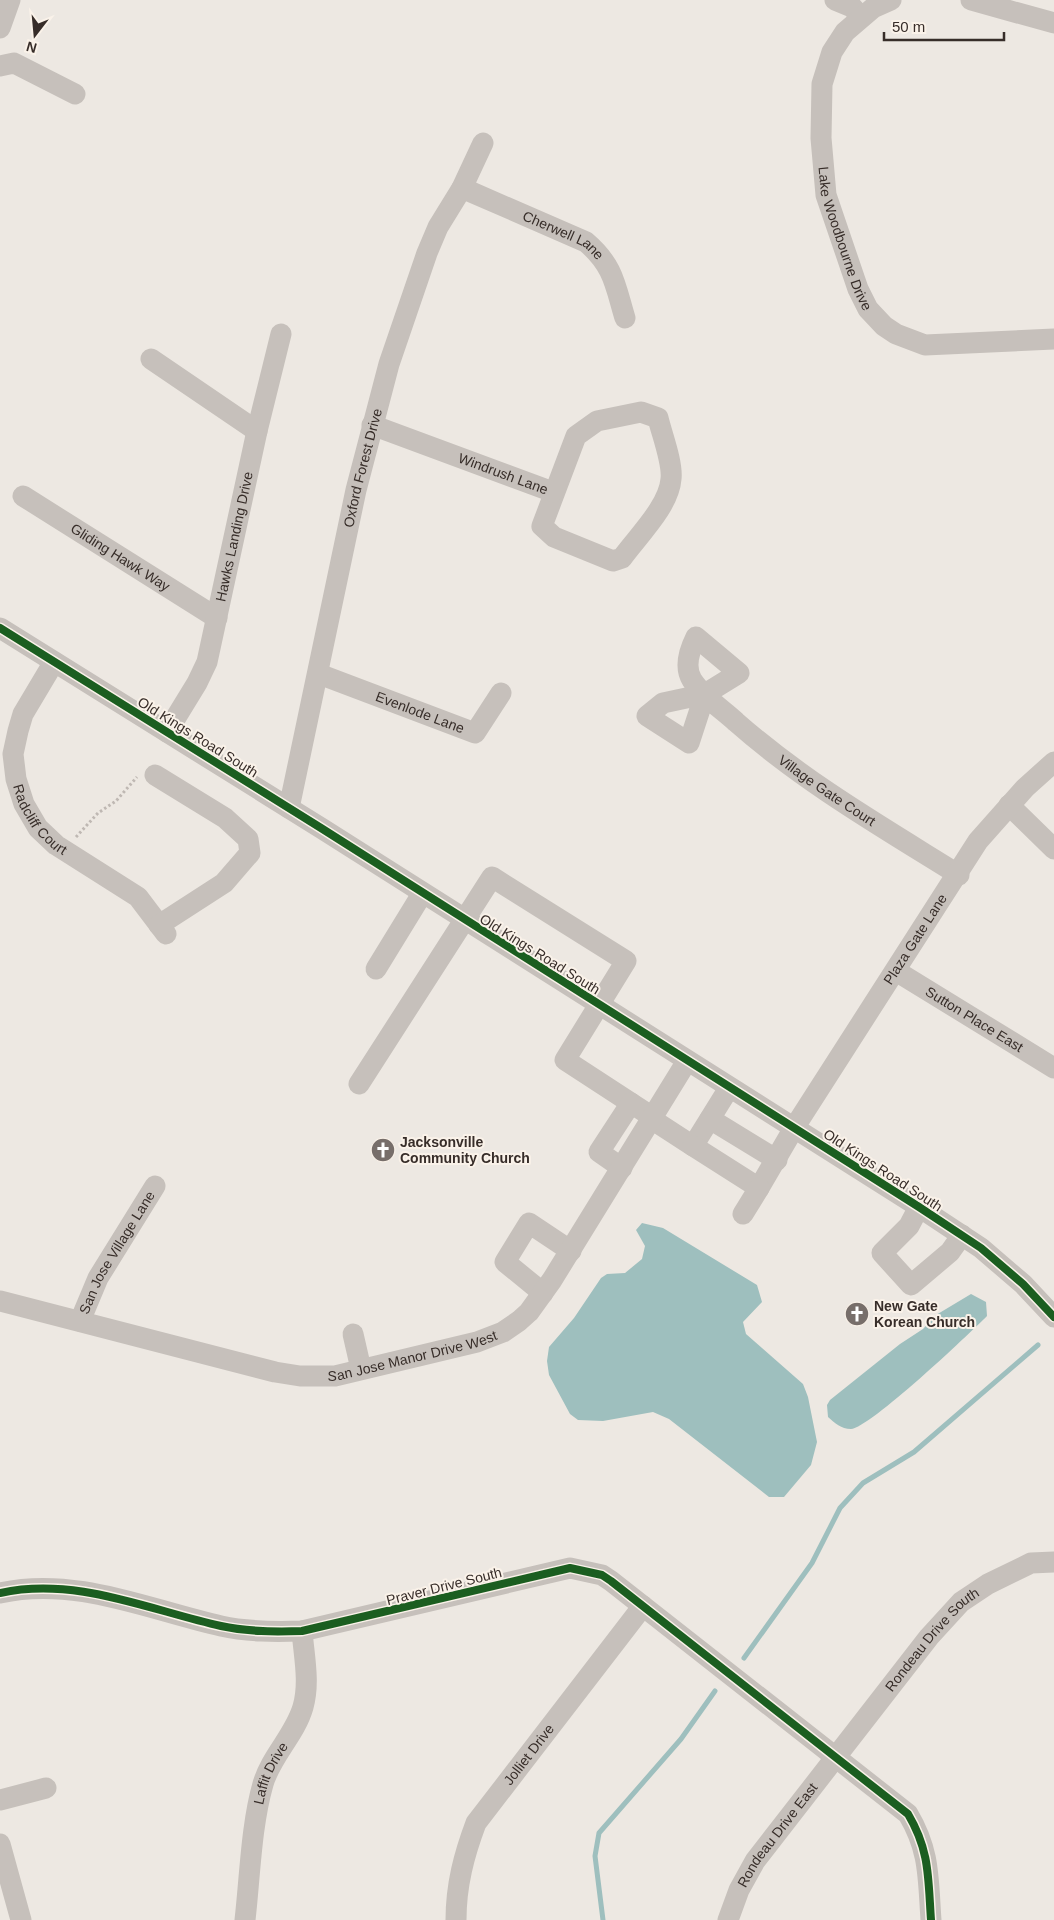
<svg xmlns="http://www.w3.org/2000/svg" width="1054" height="1920" font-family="Helvetica,sans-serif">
  <rect width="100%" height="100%" fill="#ede8e2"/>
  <g fill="#9ebfbe">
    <polygon points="642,1223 663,1228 757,1285 762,1302 743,1322 746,1334 803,1384 808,1397 817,1442 811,1465 784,1497 769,1497 669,1419 653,1412 603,1421 578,1420 570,1414 549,1375 547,1361 549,1347 574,1318 601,1278 607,1274 625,1273 642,1259 645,1246 636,1230"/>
    <path d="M 971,1294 L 986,1302 L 987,1316 C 969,1334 870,1428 851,1429 C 841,1429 835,1423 828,1417 L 827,1405 L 830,1400 L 900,1344 L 923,1329 L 936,1315 Z"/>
  </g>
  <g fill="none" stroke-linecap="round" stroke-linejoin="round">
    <g stroke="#9ebfbe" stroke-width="5">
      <polyline points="744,1658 812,1563 840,1508 863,1483 914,1452 1038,1345"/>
      <polyline points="603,1920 595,1856 599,1833 681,1739 715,1691"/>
    </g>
    <polyline stroke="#bfb8b3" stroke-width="3" stroke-dasharray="2.5 2.5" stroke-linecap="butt" points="76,837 98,813 116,801 137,777"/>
    <g stroke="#c6c0bb" stroke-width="21">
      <polyline points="835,0 852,7 861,17"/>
      <path id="s1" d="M 891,0 L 873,8 L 845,32 L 832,52 L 822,84 L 821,138 L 826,195 L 858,289 L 868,309 L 884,326 L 896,334 L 925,345 L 1054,339"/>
      <polyline points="971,0 1054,23"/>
      <polyline points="0,28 10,0"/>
      <polyline points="0,66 14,63 75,94"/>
      <path id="s2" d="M 462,188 L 586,242 C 614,266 615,285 625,318"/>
      <polyline points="151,359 257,431"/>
      <path d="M 641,412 L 658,418 C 662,435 673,463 671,479 C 669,506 638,536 622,558 L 613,561 L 554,537 L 542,526 L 576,436 L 597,421 Z"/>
      <path id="s3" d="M 372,425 L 553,492"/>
      <path id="s4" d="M 23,496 L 217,618"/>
      <polyline points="0,628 321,828 919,1207 981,1248 1023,1284 1054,1317"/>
      <path id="s5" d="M 54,662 L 23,714 L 18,731 L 13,754 L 16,779 L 24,804 L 38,828 L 56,845 L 138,897 L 166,934"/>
      <path id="s6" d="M 319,674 L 475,733 L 501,693"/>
      <path id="s7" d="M 705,694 L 689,743 L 647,716 L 663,703 L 705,694 L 739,673 L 696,637 C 690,649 684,667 692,680 C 703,697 722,709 736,722 C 804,782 882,827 959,875"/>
      <path id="s8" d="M 167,732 L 197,683 L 207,662 L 257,431 L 281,334"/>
      <polyline points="155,775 225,818 248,839 250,853 224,883 159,925"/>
      <polyline points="1009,805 1054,849"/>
      <path id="s9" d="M 289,808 L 356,490 L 389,364 L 427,253 L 438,227 L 462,188 L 483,143"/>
      <polyline points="376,969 422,894"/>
      <path id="s10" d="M 896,971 L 1054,1068"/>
      <polyline points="359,1084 492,877 626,961 565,1060 654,1118"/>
      <polyline points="710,1119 777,1160"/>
      <polyline points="653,1120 693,1146 729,1088"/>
      <path id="s11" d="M 693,1146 L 759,1188 L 794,1128 L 978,841 L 1025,788 L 1054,762"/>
      <polyline points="622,1168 599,1152 631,1103"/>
      <polyline points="919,1207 909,1226 882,1253 911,1285 950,1252 962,1235"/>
      <polyline points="743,1214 759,1188"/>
      <polyline points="543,1293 505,1262 529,1223 571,1251"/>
      <path id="s12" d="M 0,1301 L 275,1372 L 300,1376 L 335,1376 L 477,1342 L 503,1332 L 519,1321 L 529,1312 L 552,1280 L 687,1061"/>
      <path id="s13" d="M 80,1321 L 98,1278 L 155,1186"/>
      <polyline points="353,1334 361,1369"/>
      <path d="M 0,1593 C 75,1576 149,1610 221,1626 C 248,1632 274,1632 302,1631 L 570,1568 L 602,1575 L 611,1581 L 908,1814 C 930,1851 928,1878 931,1920"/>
      <polyline points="0,1800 46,1788"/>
      <polyline points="0,1844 21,1920"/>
      <path id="s14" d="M 245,1920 C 250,1877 251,1826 263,1784 C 271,1756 295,1735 303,1707 C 310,1683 304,1656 302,1631"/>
      <path id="s15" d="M 456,1920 C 456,1885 464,1855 476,1823 L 643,1606"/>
      <path id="s16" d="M 728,1920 L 739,1890 L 755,1861 L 929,1637 L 961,1602 L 988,1584 L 1031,1563 L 1054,1562"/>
    </g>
    <g stroke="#faf2e9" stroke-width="11">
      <g id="cycleway">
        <polyline points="0,628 321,828 919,1207 981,1248 1023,1284 1054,1317"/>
        <path d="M 0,1593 C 75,1576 149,1610 221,1626 C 248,1632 274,1632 302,1631 L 570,1568 L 602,1575 L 611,1581 L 908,1814 C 930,1851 928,1878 931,1920"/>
      </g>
    </g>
    <use href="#cycleway" stroke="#1b5e20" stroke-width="8"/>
  </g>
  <defs>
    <g id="church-disc" transform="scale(1.25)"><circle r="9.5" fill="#776e6a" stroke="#faf2e9"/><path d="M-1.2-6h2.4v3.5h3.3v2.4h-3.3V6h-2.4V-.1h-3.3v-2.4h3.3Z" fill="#fff"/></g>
  </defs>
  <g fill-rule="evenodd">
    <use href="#church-disc" x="383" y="1150"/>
    <use href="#church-disc" x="857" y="1314"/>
  </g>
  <g text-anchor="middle" stroke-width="4" stroke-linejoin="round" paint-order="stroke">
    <g font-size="14" fill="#372d29" stroke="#faf2e9">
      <text dy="5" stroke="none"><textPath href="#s2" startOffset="112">Cherwell Lane</textPath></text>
      <text dy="5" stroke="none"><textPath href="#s1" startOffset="272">Lake Woodbourne Drive</textPath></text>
      <text dy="5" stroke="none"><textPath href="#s9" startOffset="348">Oxford Forest Drive</textPath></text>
      <text dy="5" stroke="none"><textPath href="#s3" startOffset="140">Windrush Lane</textPath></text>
      <text dy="5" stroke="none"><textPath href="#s8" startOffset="209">Hawks Landing Drive</textPath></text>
      <text dy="5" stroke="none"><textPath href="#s4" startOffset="115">Gliding Hawk Way</textPath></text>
      <text dy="5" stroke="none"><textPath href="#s6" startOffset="108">Evenlode Lane</textPath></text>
      <text transform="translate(198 737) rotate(32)" y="5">Old Kings Road South</text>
      <text dy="5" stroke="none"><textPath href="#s7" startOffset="481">Village Gate Court</textPath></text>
      <text dy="5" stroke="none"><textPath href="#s5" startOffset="175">Radcliff Court</textPath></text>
      <text dy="5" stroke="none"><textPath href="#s11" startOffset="372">Plaza Gate Lane</textPath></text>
      <text transform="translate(540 954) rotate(32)" y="5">Old Kings Road South</text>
      <text dy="5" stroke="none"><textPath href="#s10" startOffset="92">Sutton Place East</textPath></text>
      <text transform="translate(883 1170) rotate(33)" y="5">Old Kings Road South</text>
      <text dy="5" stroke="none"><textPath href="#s13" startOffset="78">San Jose Village Lane</textPath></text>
      <text dy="5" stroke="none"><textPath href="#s12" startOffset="424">San Jose Manor Drive West</textPath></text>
      <text transform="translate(444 1586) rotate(-14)" y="5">Praver Drive South</text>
      <text dy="5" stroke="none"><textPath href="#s16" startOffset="349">Rondeau Drive South</textPath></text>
      <text dy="5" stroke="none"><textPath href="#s15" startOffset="186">Jolliet Drive</textPath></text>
      <text dy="5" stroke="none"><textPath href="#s14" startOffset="150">Laffit Drive</textPath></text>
      <text dy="5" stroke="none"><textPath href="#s16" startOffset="99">Rondeau Drive East</textPath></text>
    </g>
    <g font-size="14" font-weight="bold" fill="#372d29" stroke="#faf2e9" text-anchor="start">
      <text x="400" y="1147">Jacksonville<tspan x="400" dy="16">Community Church</tspan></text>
      <text x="874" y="1311">New Gate<tspan x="874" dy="16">Korean Church</tspan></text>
    </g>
  </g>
  <g transform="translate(35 35) rotate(196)" stroke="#faf2e9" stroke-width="4" paint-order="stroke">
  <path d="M0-4L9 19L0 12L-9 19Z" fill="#372d29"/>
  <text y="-8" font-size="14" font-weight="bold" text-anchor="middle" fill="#372d29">N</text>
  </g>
  <path d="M884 32v8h120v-8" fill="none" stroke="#372d29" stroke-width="2.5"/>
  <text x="892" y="32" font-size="15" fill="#372d29" stroke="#faf2e9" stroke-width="4" paint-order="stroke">50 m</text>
</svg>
